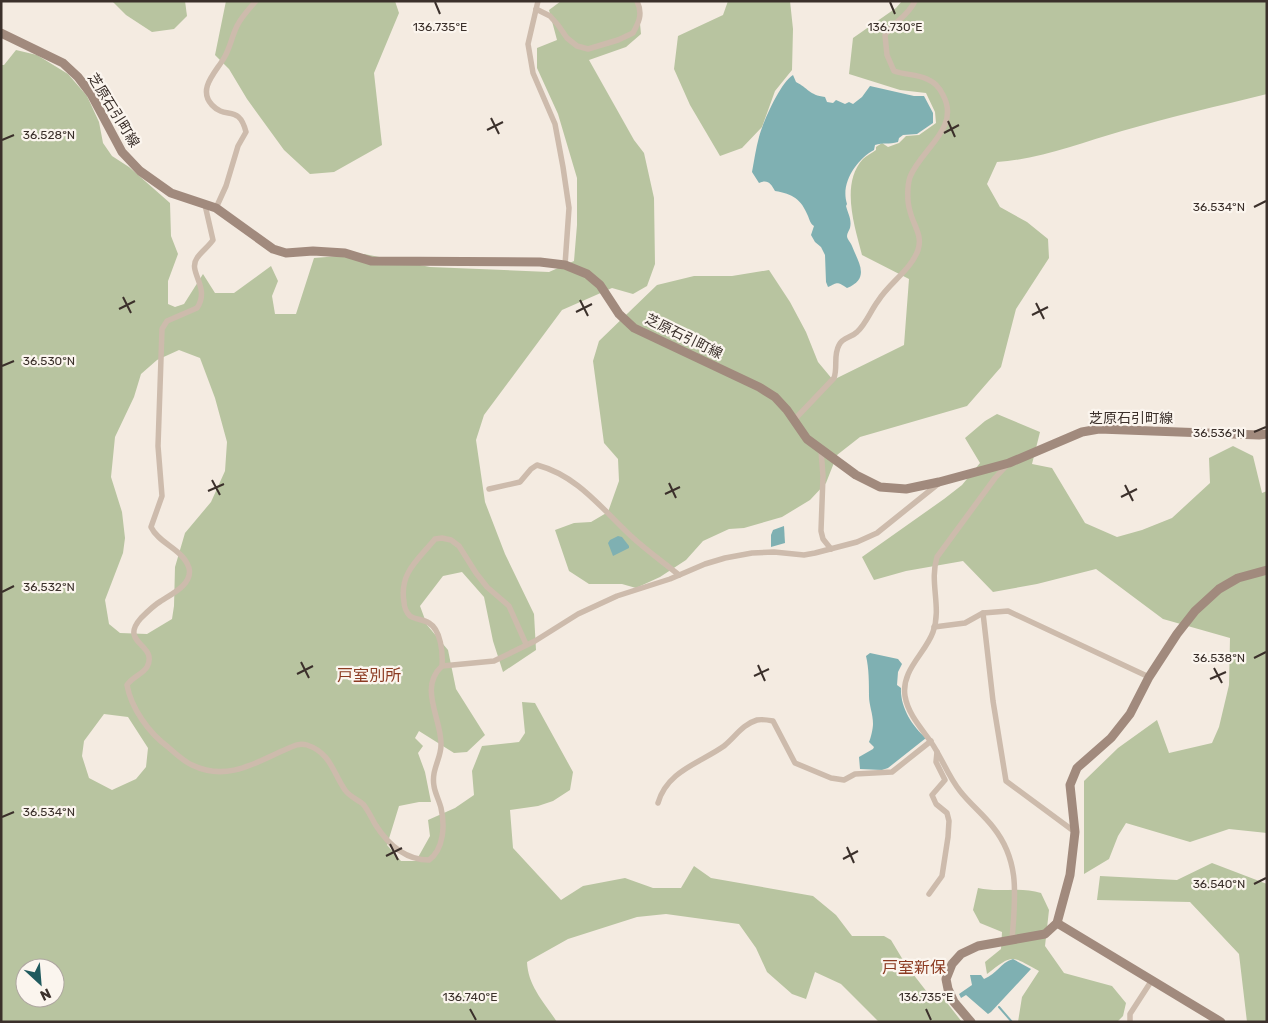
<svg xmlns="http://www.w3.org/2000/svg" width="1268" height="1023" font-family="Rubik,'Noto Sans JP',sans-serif">
  <rect width="100%" height="100%" fill="#f4ebe1"/>
  <g fill="#b8c4a0" fill-rule="evenodd">
    <polygon points="112,1 185,1 187,16 174,29 152,32 126,15"/>
    <polygon points="226,1 395,1 399,13 374,73 382,145 334,172 310,174 284,150 247,99 229,69 215,55"/>
    <path d="M 561,1 L 636,1 L 638,3 L 641,34 L 626,47 L 589,60 L 634,140 L 644,153 L 654,198 L 655,264 L 647,286 L 633,294 L 612,288 L 562,310 L 484,415 L 476,440 L 485,502 L 505,554 L 534,614 L 536,650 L 503,672 L 493,641 L 484,597 L 462,572 L 443,576 L 420,606 L 427,625 L 448,650 L 456,689 L 485,735 L 467,752 L 454,753 L 419,731 L 415,738 L 423,746 L 418,753 L 425,772 L 431,802 L 419,802 L 399,806 L 387,845 L 401,861 L 416,861 L 430,836 L 428,820 L 455,808 L 474,795 L 472,771 L 482,746 L 519,742 L 525,733 L 522,702 L 535,703 L 573,772 L 570,790 L 553,801 L 538,806 L 510,810 L 513,848 L 561,900 L 583,886 L 625,878 L 653,888 L 681,888 L 694,866 L 711,878 L 813,896 L 836,915 L 852,936 L 884,936 L 891,940 L 906,965 L 927,992 L 944,999 L 962,1022 L 879,1022 L 841,984 L 815,972 L 806,999 L 792,994 L 767,972 L 756,948 L 739,924 L 666,914 L 637,917 L 568,939 L 527,962 C 528,986 544,1002 557,1022 L 1,1022 L 1,65 L 4,65 L 16,50 L 37,55 L 68,74 L 87,96 L 99,122 L 103,143 L 112,156 L 129,167 L 170,203 L 171,236 L 178,254 L 168,281 L 168,304 L 175,307 L 184,304 L 203,274 L 215,293 L 234,293 L 271,266 L 278,281 L 272,296 L 275,314 L 296,314 L 314,258 L 364,254 L 430,267 L 549,272 L 574,261 L 577,225 L 577,178 L 558,114 L 537,68 L 537,48 L 557,40 L 549,10 ZM 179,350 L 200,358 L 215,398 L 227,442 L 225,471 L 211,502 L 185,533 L 175,567 L 174,606 L 172,619 L 147,634 L 120,633 L 109,624 L 105,600 L 123,553 L 125,538 L 122,512 L 111,477 L 115,437 L 134,397 L 141,374 L 157,360 ZM 104,714 L 128,717 L 148,748 L 146,767 L 136,779 L 112,790 L 89,778 L 82,756 L 84,741 ZM 25,968 L 55,968 L 55,998 L 25,998 Z"/>
    <polygon points="728,1 790,1 793,29 792,70 775,91 762,127 742,148 720,156 690,105 674,69 678,36 723,15"/>
    <path d="M 902,1 L 1267,1 L 1267,94 C 1218,106 1170,117 1122,131 C 1080,143 1041,159 997,162 L 987,184 L 1000,207 L 1027,222 L 1048,239 L 1049,258 L 1016,309 L 1001,367 L 967,406 L 860,437 L 837,455 L 826,483 L 810,500 L 782,517 L 744,528 L 729,529 L 703,541 L 686,560 L 660,577 L 636,588 L 622,584 L 589,584 L 569,571 L 555,530 L 574,523 L 591,522 L 608,512 L 619,481 L 618,459 L 604,443 L 593,361 L 599,341 L 657,285 L 694,276 L 732,276 L 769,270 L 790,302 L 806,332 L 818,362 L 833,380 L 904,345 L 909,279 L 862,255 C 855,227 840,184 863,159 C 866,156 872,153 876,150 L 876,147 L 882,143 L 888,147 L 899,143 L 906,136 L 919,135 L 936,123 L 935,112 L 926,93 L 900,90 L 849,74 L 853,38 L 896,8 Z"/>
    <polygon points="997,414 1040,432 1032,464 1052,468 1085,523 1117,537 1142,530 1172,518 1210,483 1209,458 1233,446 1253,456 1262,493 1267,491 1267,833 1229,829 1190,842 1126,823 1118,836 1109,859 1084,874 1084,781 1118,748 1157,720 1169,753 1212,743 1219,727 1229,685 1230,638 1163,619 1096,569 1037,584 993,592 963,561 906,571 874,580 862,557 944,499 962,485 980,463 965,438 985,421"/>
    <polygon points="1212,863 1267,884 1267,1022 1247,1022 1239,954 1190,902 1097,900 1100,876 1177,880"/>
    <path d="M 978,888 C 1000,893 1021,886 1041,893 L 1049,910 L 1045,946 L 1064,973 L 1112,986 L 1126,1003 L 1123,1016 L 1117,1022 L 1018,1022 L 1022,997 L 1039,971 C 1010,955 1013,954 987,974 L 985,962 L 1001,949 L 1002,932 L 980,923 L 973,910 Z"/>
  </g>
  <g fill="#7fb0b2">
    <path d="M 793,75 L 796,82 C 808,88 809,95 825,97 L 827,102 L 833,103 L 836,100 L 845,104 L 849,102 L 853,104 L 862,97 L 870,86 L 914,96 L 924,96 L 933,113 L 933,123 L 917,134 L 903,135 L 899,138 L 898,142 C 889,145 883,142 875,145 L 874,150 C 857,159 840,183 847,204 L 846,206 C 848,214 852,219 850,228 C 849,231 847,233 847,236 C 847,239 851,243 852,246 C 858,262 871,278 847,288 C 836,281 838,283 828,287 L 826,282 L 825,255 L 821,247 L 815,242 L 811,235 L 814,226 C 810,223 810,221 808,216 C 801,199 793,194 775,191 C 771,184 768,179 759,183 L 752,172 C 754,161 756,148 759,137 C 763,122 780,83 793,75 Z"/>
    <polygon points="784,526 785,543 771,547 771,535 773,530"/>
    <polygon points="618,536 622,537 629,546 629,548 613,556 608,543 610,540"/>
    <path d="M 870,653 L 898,659 L 902,664 L 898,672 L 897,685 L 901,688 C 900,707 912,726 926,738 L 888,768 L 882,770 L 860,769 L 859,757 L 873,749 L 874,747 L 869,742 C 871,738 873,728 873,724 C 873,714 869,705 869,696 C 869,684 869,668 866,656 Z"/>
    <path d="M 1013,959 L 1031,969 L 991,1012 L 988,1014 L 966,995 L 961,998 L 959,994 L 972,985 L 970,975 L 981,975 L 984,979 C 997,974 1000,963 1013,959 Z"/>
  </g>
  <g fill="none" stroke-linecap="round" stroke-linejoin="round">
    <polyline stroke="#7fb0b2" stroke-width="2" points="999,1007 1012,1022"/>
    <g stroke="#cdbbac" stroke-width="5.5">
      <polyline points="538,1 528,44 533,73 555,124 563,167 569,208 565,265"/>
      <path d="M 536,9 L 550,16 L 558,25 L 567,38 L 577,46 L 588,49 L 618,40 L 633,33 C 639,22 643,14 637,1"/>
      <path d="M 205,205 L 213,240 C 209,246 201,252 197,258 C 187,272 211,287 197,308 L 167,321 L 162,329 L 158,446 L 162,496 L 151,527 C 159,544 183,549 189,568 C 193,584 172,594 161,601 C 154,605 147,612 141,618 C 118,644 159,644 147,667 C 143,674 132,677 127,685 C 131,708 149,733 168,747 C 175,753 183,761 192,765 C 225,781 252,765 282,751 C 290,748 298,742 307,745 C 331,753 333,773 345,790 C 350,797 357,799 363,804 C 368,810 371,817 375,824 C 387,843 405,860 429,860 C 444,849 445,825 441,808 C 439,800 435,793 434,786 C 431,770 441,759 441,745 C 442,719 418,688 442,666 L 494,661 L 535,641 L 578,614 L 617,596 L 670,579 L 705,564 L 725,558 L 752,553 L 774,552 L 804,555 L 815,553 L 857,542 L 877,533 L 938,484"/>
      <path d="M 216,208 L 226,186 L 238,146 L 246,132 C 239,104 226,120 212,105 C 197,89 216,72 224,58 C 230,48 232,36 237,26 C 242,16 249,9 256,1"/>
      <path d="M 794,420 L 834,378 C 838,367 833,356 839,345 C 843,337 851,338 857,332 C 866,324 871,310 878,301 C 889,283 911,270 918,250 C 923,235 913,225 910,211 C 907,202 907,186 910,177 C 921,149 961,128 943,95 C 940,88 934,82 927,79 C 917,74 905,75 894,71 L 887,55 L 885,35 C 894,22 908,16 915,1"/>
      <polyline points="821,450 823,476 821,531 823,539 831,549"/>
      <path d="M 1007,465 L 995,478 L 937,557 C 929,583 942,607 933,632 C 925,654 901,670 905,696 C 908,714 921,728 931,742 C 942,758 948,776 960,791 C 970,804 983,814 993,827 C 1021,862 1015,898 1012,940"/>
      <path d="M 489,489 L 520,482 L 531,469 L 537,465 C 578,476 601,508 631,536 C 646,550 663,562 679,575"/>
      <polyline points="983,613 993,701 1006,781 1075,832"/>
      <polyline points="934,627 965,623 983,613 1008,611 1149,677"/>
      <path d="M 442,666 C 443,653 441,630 429,623 C 423,619 416,620 410,616 C 407,613 404,607 404,602 C 399,573 418,560 435,539 L 442,538 L 451,540 L 459,546 L 476,573 L 487,587 L 509,606 L 526,644"/>
      <path d="M 658,803 C 667,771 700,763 724,746 C 735,737 743,724 757,720 C 762,719 768,720 773,721 L 795,763 L 831,778 L 844,780 L 855,774 L 892,772 L 931,741"/>
      <polyline points="929,894 942,876 948,837 949,821 947,813 936,804 932,795 945,780 936,762 937,752"/>
      <polyline points="1130,1022 1130,1014 1152,980"/>
    </g>
    <g stroke="#a18a7d" stroke-width="9">
      <polyline points="1,33 63,63 78,77 91,94 122,152 140,171 171,193 216,208 273,249 286,253 313,251 345,253 371,261 540,262 565,265 587,274 600,285 619,314 634,328 759,387 775,397 787,410 807,439 856,475 880,487 906,489 939,482 1009,463 1082,432 1099,429 1259,435 1267,434"/>
      <polyline points="1057,923 1221,1022"/>
      <polyline points="971,1022 954,1002 948,989 946,979 952,964 961,954 978,946 1045,934 1057,923 1070,875 1075,832 1070,785 1077,768 1111,738 1130,714 1149,677 1177,634 1195,611 1219,589 1238,578 1267,570"/>
    </g>
  </g>
  <path fill="none" stroke="#3b302b" stroke-width="2" d="M 435,2 L 440,14M 890,2 L 895,14M 491,118 L 499,134M 948,121 L 955,137M 487,130 L 503,122M 944,133 L 959,125M 2,140 L 14,135M 1254,207 L 1266,201M 123,297 L 131,313M 580,300 L 588,316M 1036,303 L 1044,319M 119,309 L 135,301M 576,312 L 592,304M 1032,315 L 1048,307M 2,366 L 14,361M 1254,432 L 1266,427M 212,480 L 220,495M 669,483 L 676,498M 1125,485 L 1133,501M 208,491 L 224,484M 665,494 L 680,487M 1121,497 L 1137,489M 2,592 L 14,586M 1254,658 L 1266,652M 301,662 L 309,678M 758,665 L 765,681M 1214,668 L 1222,683M 297,674 L 313,666M 754,676 L 769,669M 1210,679 L 1226,672M 2,817 L 14,812M 390,844 L 398,860M 847,847 L 854,863M 386,856 L 402,848M 843,859 L 858,851M 1254,884 L 1266,878M 470,1009 L 476,1020M 926,1009 L 931,1020"/>
  <g text-anchor="middle" stroke-width="4.5" stroke-linejoin="round" paint-order="stroke">
    <g font-size="14" fill="#3b302b" stroke="#fbf5ee">
      <text transform="translate(114 110) rotate(58)" y="5">芝原石引町線</text>
      <text transform="translate(684 336) rotate(26)" y="5">芝原石引町線</text>
      <text x="1131" y="423">芝原石引町線</text>
    </g>
    <g font-size="16" fill="#8c3b22" stroke="#fbf5ee">
      <text x="369" y="681">戸室別所</text>
      <text x="914" y="973">戸室新保</text>
    </g>
  </g>
  <g font-size="12" text-anchor="middle" fill="#3b302b" stroke="#fbf5ee" stroke-width="4.5" stroke-linejoin="round" paint-order="stroke">
    <text x="440" y="31">136.735°E</text>
    <text x="895" y="31">136.730°E</text>
    <text x="49" y="139">36.528°N</text>
    <text x="1219" y="211">36.534°N</text>
    <text x="49" y="365">36.530°N</text>
    <text x="1219" y="437">36.536°N</text>
    <text x="49" y="591">36.532°N</text>
    <text x="1219" y="662">36.538°N</text>
    <text x="49" y="816">36.534°N</text>
    <text x="1219" y="888">36.540°N</text>
    <text x="470" y="1001">136.740°E</text>
    <text x="926" y="1001">136.735°E</text>
  </g>
  <rect width="1268" height="1023" fill="none" stroke="#3b302b" stroke-width="5"/>
  <g transform="translate(40 983) rotate(154)"><circle r="24" fill="#fbf5ee" stroke="#aea6a0"/>
  <path d="M0-4L9 19L0 12L-9 19Z" fill="#1f5a5e"/>
  <text y="-8" font-size="14" font-weight="bold" text-anchor="middle" fill="#3b302b">N</text>
  </g>
</svg>
